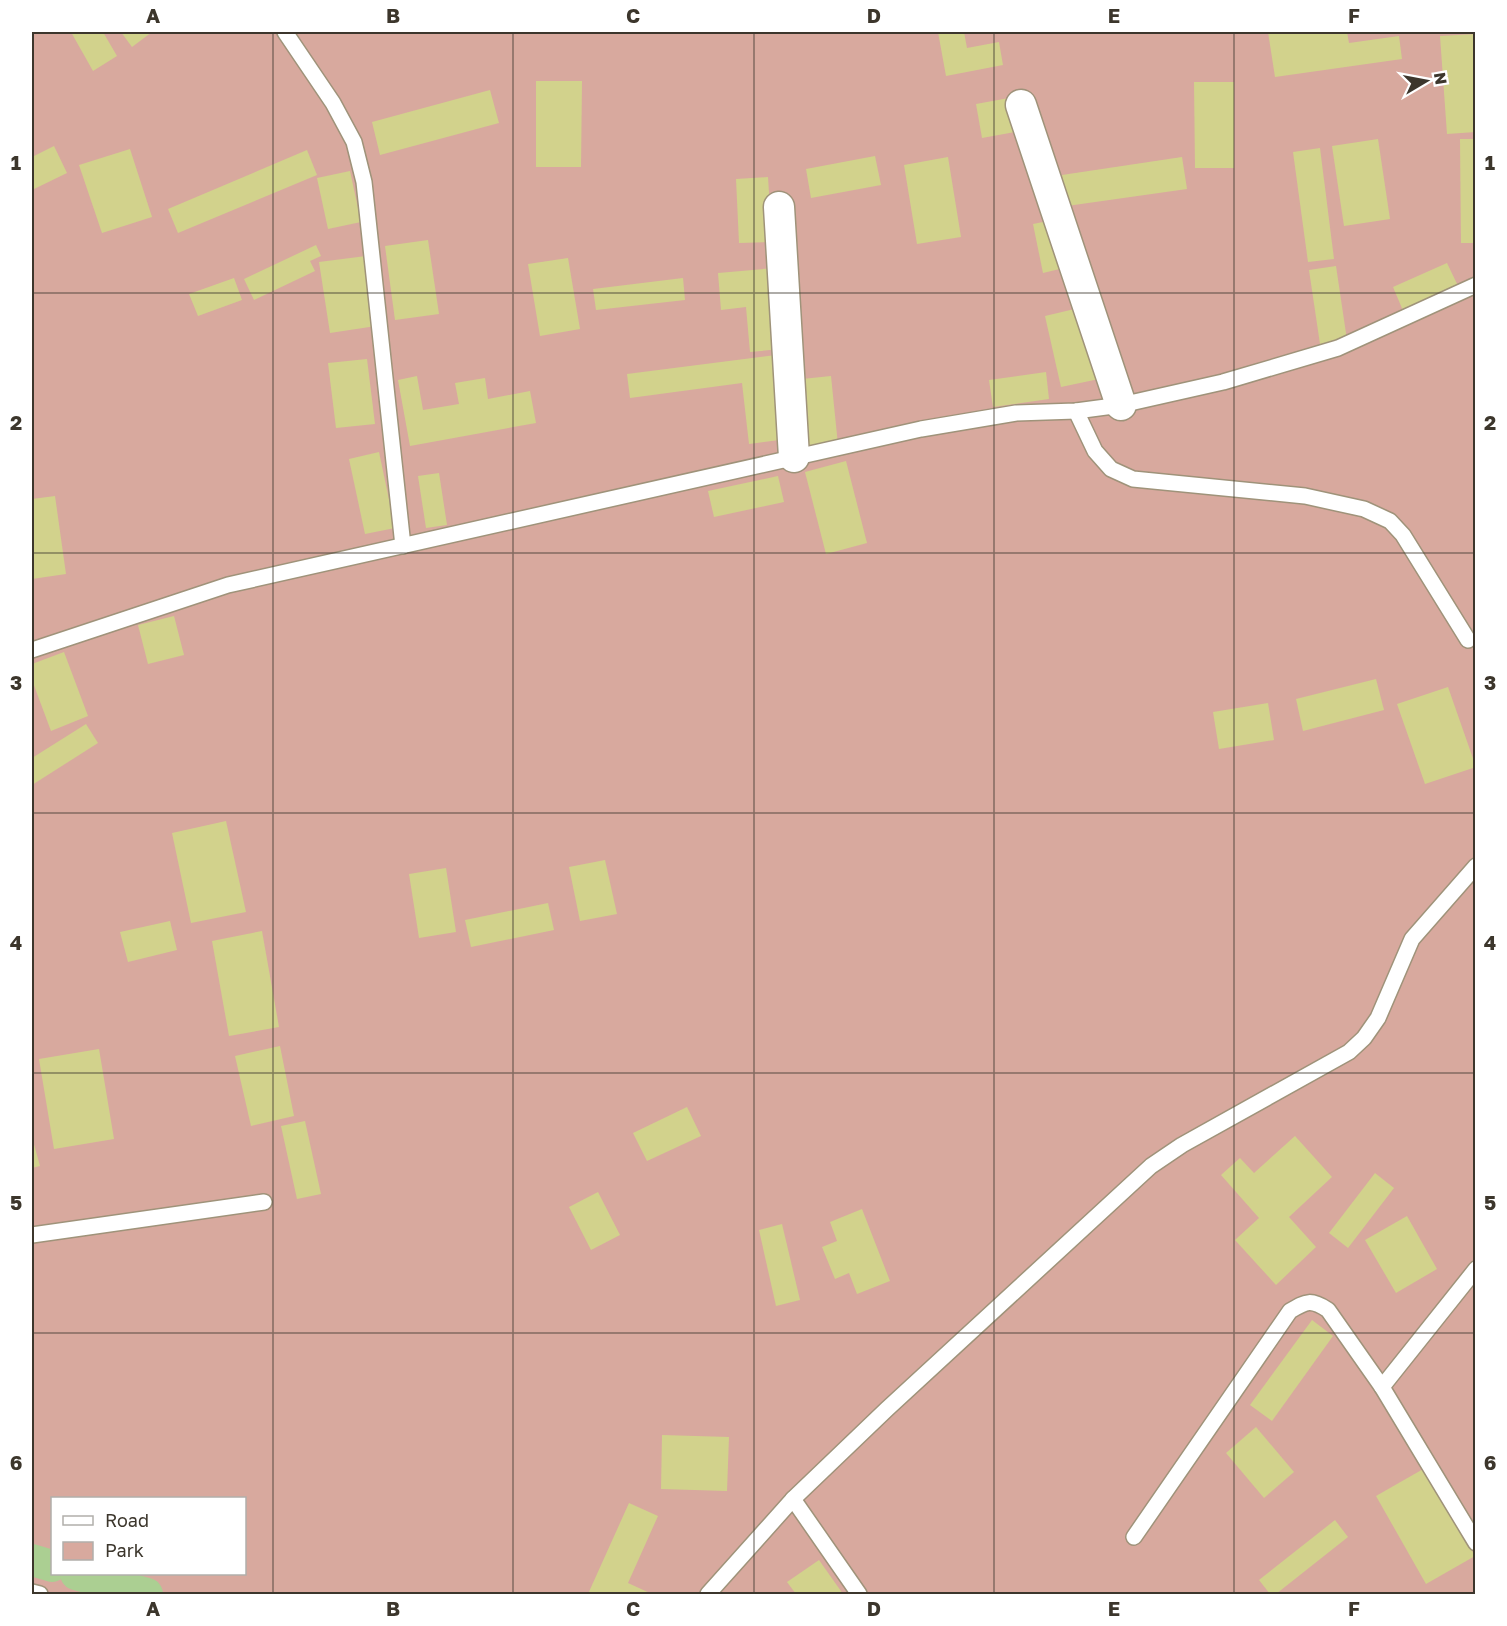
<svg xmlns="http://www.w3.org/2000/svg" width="1507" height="1626" font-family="'Golos Text',sans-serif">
  <rect width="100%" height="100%" fill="#f1e4c9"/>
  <path fill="#d8a99e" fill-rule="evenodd" d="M 32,32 L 1475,32 L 1475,1594 L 32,1594 ZM 52,1498 L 244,1498 L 244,1574 L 52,1574 Z"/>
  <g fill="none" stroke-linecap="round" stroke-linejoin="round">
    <g stroke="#abcf92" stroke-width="32">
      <polyline points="32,1560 52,1566"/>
      <polyline points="76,1574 147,1594"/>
    </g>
  </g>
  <g fill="#d2d28c">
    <polygon points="71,32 103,32 117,56 93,71"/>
    <polygon points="121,32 152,32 132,47"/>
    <polygon points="938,32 964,32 967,48 999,42 1003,65 946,76"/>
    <polygon points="1268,32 1347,32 1349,43 1399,36 1402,59 1275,77"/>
    <polygon points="1476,34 1476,132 1447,134 1440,36"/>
    <polygon points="536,81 582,81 581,167 536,167"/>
    <polygon points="1194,82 1234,82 1234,168 1195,168"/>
    <polygon points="490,90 499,123 380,155 372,122"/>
    <polygon points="1009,98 1015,132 982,138 976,104"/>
    <polygon points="1378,139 1390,219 1344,226 1332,146"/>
    <polygon points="1460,139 1476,139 1476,243 1461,243"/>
    <polygon points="54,146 67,173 32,190 32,157"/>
    <polygon points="1320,148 1334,259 1308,262 1293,152"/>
    <polygon points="130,149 152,217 102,233 79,165"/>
    <polygon points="307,150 317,175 178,233 168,209"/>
    <polygon points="875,156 881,185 811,198 806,169"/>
    <polygon points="948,157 961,237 917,244 904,165"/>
    <polygon points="1182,157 1187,189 1067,206 1062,175"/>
    <polygon points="350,171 361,222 328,229 317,178"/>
    <polygon points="768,177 772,242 739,243 736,179"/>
    <polygon points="1058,219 1068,267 1043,273 1033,224"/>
    <polygon points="428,240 439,314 395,320 385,246"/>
    <polygon points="316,245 321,256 310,261 315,271 254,300 244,279"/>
    <polygon points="366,256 376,326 330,333 319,262"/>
    <polygon points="568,258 580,329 540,336 528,264"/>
    <polygon points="1447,263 1459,288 1404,313 1393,287"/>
    <polygon points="1336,266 1347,340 1320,344 1309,270"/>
    <polygon points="774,268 781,349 750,352 746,307 721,310 718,273"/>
    <polygon points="234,278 242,300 198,316 189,294"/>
    <polygon points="683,278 685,300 596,310 593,289"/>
    <polygon points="1083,307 1099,379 1061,387 1045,316"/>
    <polygon points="776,355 787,439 749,444 742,383 630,398 627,374"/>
    <polygon points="367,359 375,424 336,428 328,363"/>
    <polygon points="1046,372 1049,399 993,407 989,380"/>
    <polygon points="417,376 423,410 459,404 455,383 485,378 488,399 530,391 536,423 410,446 398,380"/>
    <polygon points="831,376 838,445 808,448 802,379"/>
    <polygon points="379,452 395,528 365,534 349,459"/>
    <polygon points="846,461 867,543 826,554 805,472"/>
    <polygon points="439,473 447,525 426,528 418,476"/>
    <polygon points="778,476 784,502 714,517 708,491"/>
    <polygon points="55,496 66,574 32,579 32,499"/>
    <polygon points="174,616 184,655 148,664 138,625"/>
    <polygon points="64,652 88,716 51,731 32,680 32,664"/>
    <polygon points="1376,679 1384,710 1303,731 1296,699"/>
    <polygon points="1448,687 1476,767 1425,784 1397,704"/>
    <polygon points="1268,703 1274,740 1219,749 1213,712"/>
    <polygon points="86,724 98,743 32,785 32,758"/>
    <polygon points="226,821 246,912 191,923 172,833"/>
    <polygon points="605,860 617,914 580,921 569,867"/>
    <polygon points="446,868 456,932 419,938 409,874"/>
    <polygon points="548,903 554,930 471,947 465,920"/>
    <polygon points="170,921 177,950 128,962 120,932"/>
    <polygon points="262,931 279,1027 229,1036 212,941"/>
    <polygon points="280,1046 294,1116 251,1126 235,1056"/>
    <polygon points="99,1049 114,1139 54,1149 39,1059"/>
    <polygon points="687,1107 701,1136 647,1161 633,1133"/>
    <polygon points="305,1121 321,1194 297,1199 281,1126"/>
    <polygon points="1295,1136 1332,1177 1289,1217 1316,1247 1276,1285 1235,1240 1259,1218 1221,1175 1240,1158 1254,1173"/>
    <polygon points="32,1137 40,1166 32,1168"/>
    <polygon points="1375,1173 1394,1188 1348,1248 1329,1233"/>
    <polygon points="598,1192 620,1235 591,1250 569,1207"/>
    <polygon points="862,1209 890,1281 857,1294 849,1273 835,1279 822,1247 837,1241 830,1222"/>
    <polygon points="1407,1216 1437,1269 1396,1293 1365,1240"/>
    <polygon points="782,1224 800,1300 776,1306 759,1230"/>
    <polygon points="1312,1320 1333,1336 1272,1421 1250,1405"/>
    <polygon points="1256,1427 1294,1472 1264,1498 1226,1453"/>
    <polygon points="662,1435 729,1437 727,1491 661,1489"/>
    <polygon points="1425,1468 1475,1556 1426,1584 1376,1496"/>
    <polygon points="629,1503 658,1516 628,1583 652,1594 588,1594"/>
    <polygon points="1335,1520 1348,1537 1276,1594 1270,1594 1259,1580"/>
    <polygon points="819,1560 843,1594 796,1594 787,1582"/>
  </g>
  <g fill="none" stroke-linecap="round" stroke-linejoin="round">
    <g stroke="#9f937a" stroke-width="18">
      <g id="service">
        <polyline points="285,32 333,103 354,142 364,182 403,546"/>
        <polyline points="1076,411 1095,451 1111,469 1133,479 1305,496 1364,509 1390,521 1403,535 1468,640"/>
        <polyline points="32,650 228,585 921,429 1016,413 1076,411 1121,405 1223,382 1338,348 1476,285"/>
        <polyline points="32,1235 264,1202"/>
        <polyline points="1476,1269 1382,1387 1476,1543"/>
        <polyline points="793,1499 859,1594"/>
        <path d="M 1134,1537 L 1290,1311 C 1307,1301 1311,1299 1328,1310 L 1382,1387"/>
        <polyline points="32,1592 40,1594"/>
        <polyline points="708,1594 793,1499 887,1409 1151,1166 1182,1145 1349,1052 1364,1038 1378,1018 1412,939 1476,866"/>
      </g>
    </g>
    <g stroke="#9f937a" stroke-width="33">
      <g id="minor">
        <polyline points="1021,105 1121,405"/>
        <polyline points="779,207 794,457"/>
      </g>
    </g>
    <use href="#service" stroke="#fff" stroke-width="15"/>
    <use href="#minor" stroke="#fff" stroke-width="30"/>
  </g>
  <path fill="none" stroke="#3c362c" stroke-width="1.5" stroke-opacity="0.55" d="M 273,32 L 273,1594M 513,32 L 513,1594M 754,32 L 754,1594M 994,32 L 994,1594M 1234,32 L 1234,1594M 32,293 L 1476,293M 32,553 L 1476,553M 32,813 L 1476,813M 32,1073 L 1476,1073M 32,1333 L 1476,1333"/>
  <rect width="1507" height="1626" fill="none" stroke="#ffffff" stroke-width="66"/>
  <rect x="51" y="1497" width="195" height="78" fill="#ffffff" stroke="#b1afab" stroke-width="1.5"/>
  <rect x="63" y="1516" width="30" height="9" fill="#ffffff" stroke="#b1afab" stroke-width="1.5"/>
  <text x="105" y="1527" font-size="18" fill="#3c362c">Road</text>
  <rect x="63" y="1542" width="30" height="18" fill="#d8a99e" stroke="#b1afab" stroke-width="1.5"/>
  <text x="105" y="1557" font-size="18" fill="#3c362c">Park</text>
  <g transform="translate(1426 81) rotate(80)" stroke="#ffffff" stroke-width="4.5" paint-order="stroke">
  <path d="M0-4.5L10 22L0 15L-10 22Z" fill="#3c362c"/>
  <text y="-9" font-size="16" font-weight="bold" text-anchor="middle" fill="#3c362c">N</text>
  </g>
  <rect x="33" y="33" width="1441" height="1560" fill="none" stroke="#3c362c" stroke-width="2"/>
  <g font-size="20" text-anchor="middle" font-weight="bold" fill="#3c362c">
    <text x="153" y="23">A</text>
    <text x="393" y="23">B</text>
    <text x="633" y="23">C</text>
    <text x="874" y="23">D</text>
    <text x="1114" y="23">E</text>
    <text x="1354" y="23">F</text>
    <text x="16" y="170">1</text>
    <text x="1490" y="170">1</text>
    <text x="16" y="430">2</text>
    <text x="1490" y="430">2</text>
    <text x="16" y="690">3</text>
    <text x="1490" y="690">3</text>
    <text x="16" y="950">4</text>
    <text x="1490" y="950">4</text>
    <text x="16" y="1210">5</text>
    <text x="1490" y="1210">5</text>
    <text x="16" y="1470">6</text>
    <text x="1490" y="1470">6</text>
    <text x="153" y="1616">A</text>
    <text x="393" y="1616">B</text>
    <text x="633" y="1616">C</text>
    <text x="874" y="1616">D</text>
    <text x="1114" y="1616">E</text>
    <text x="1354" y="1616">F</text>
  </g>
</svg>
